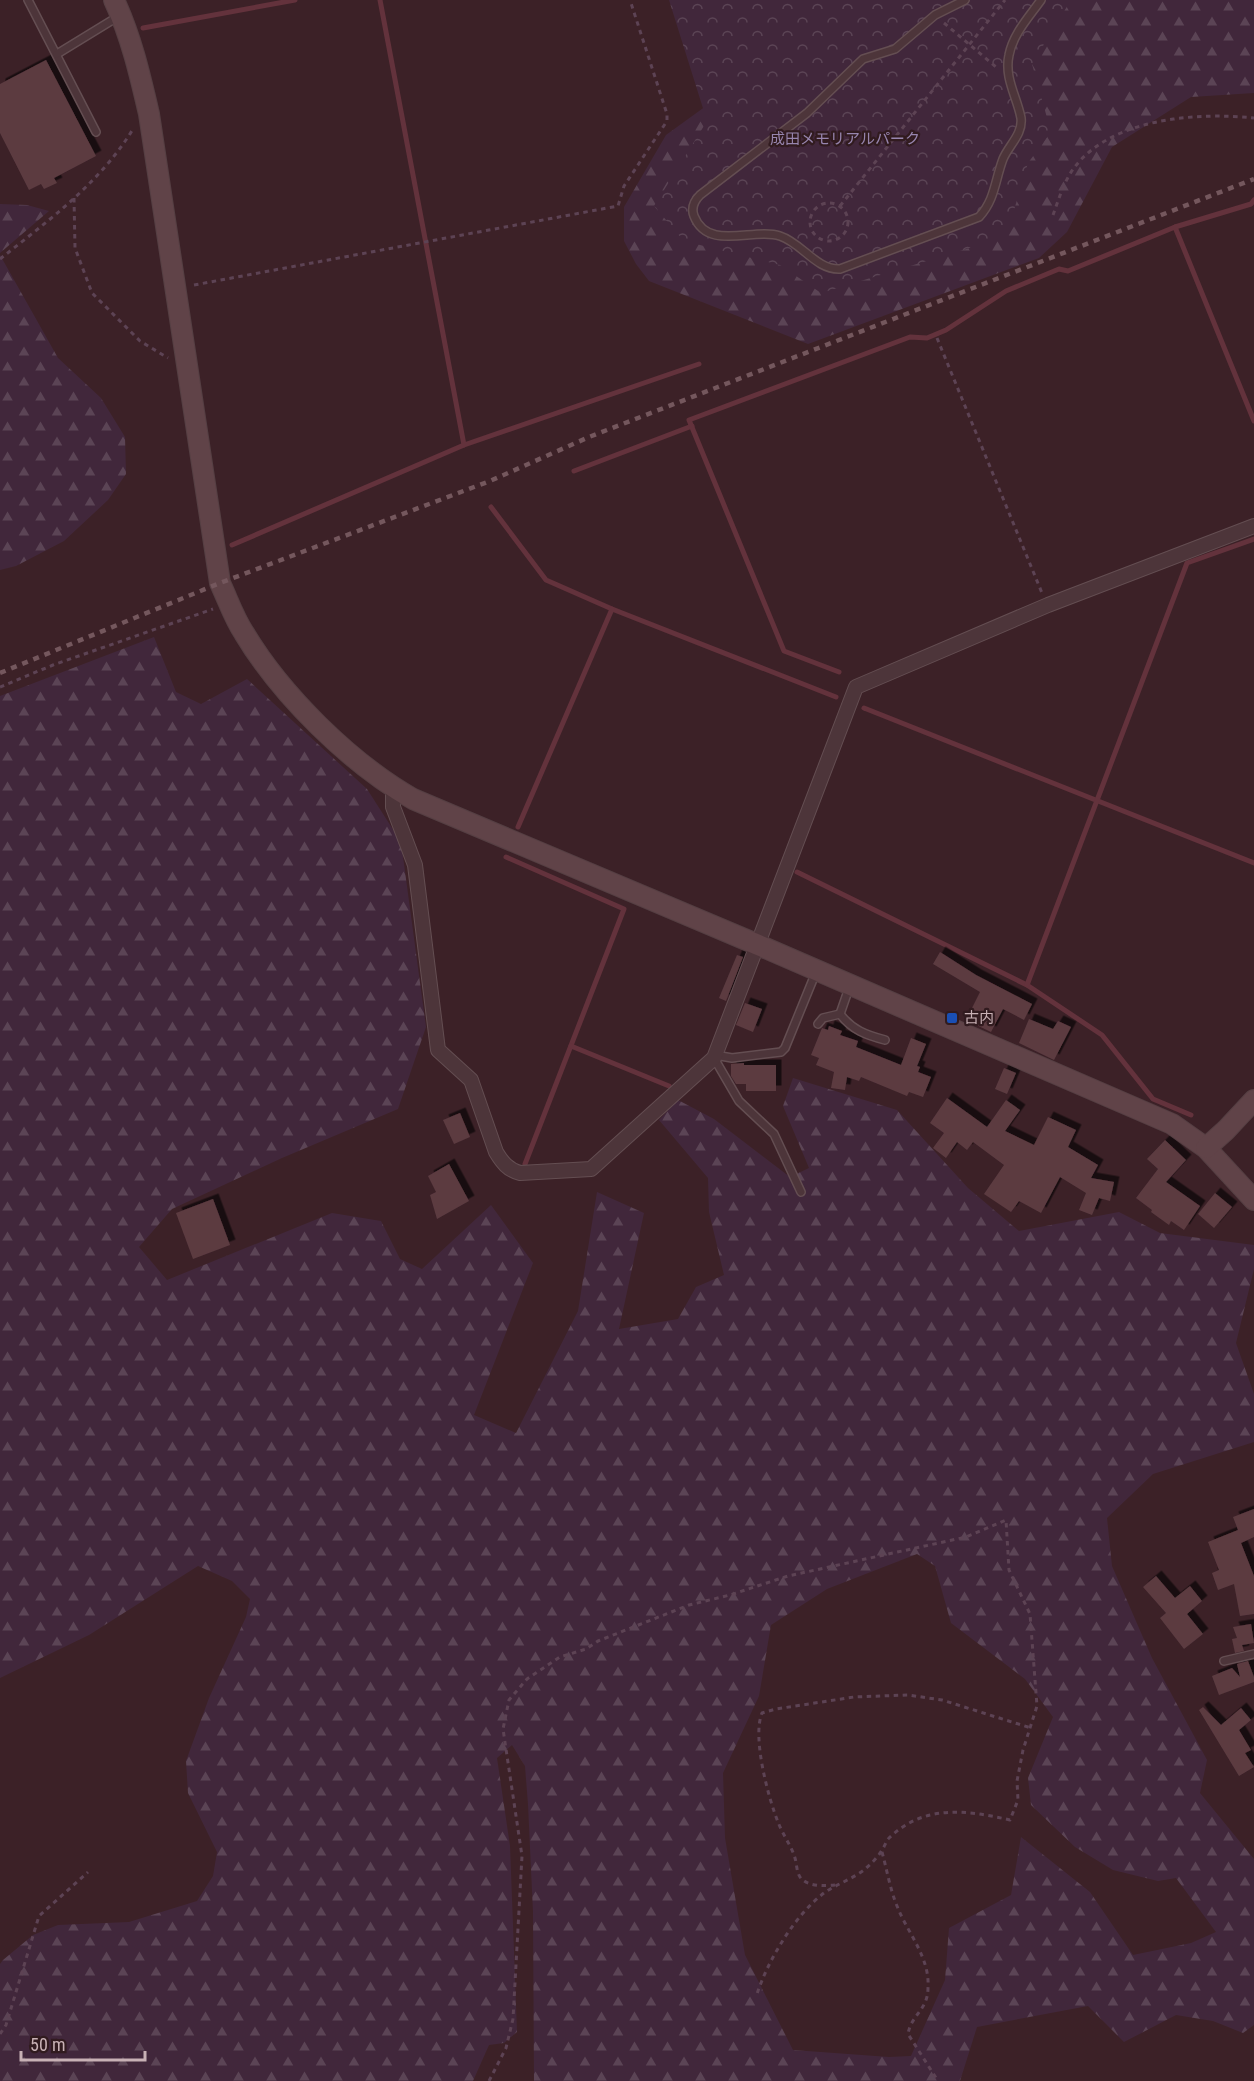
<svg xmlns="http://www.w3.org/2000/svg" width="1254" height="2081" font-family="'Roboto Condensed','Noto Sans JP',sans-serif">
  <defs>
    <pattern id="forest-firs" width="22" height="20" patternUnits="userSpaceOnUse" patternTransform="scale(1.5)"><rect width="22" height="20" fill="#41273b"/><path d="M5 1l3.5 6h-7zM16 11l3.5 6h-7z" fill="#5b4455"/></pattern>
    <pattern id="park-crowns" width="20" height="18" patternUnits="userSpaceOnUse" patternTransform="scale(1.5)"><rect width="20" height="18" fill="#41273b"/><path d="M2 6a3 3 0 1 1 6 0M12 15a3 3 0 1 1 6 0" fill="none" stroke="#5b4455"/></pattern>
    <filter id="shadow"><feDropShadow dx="5.5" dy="-5.5" stdDeviation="0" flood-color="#0009"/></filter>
  </defs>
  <rect width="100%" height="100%" fill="#3c2127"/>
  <g fill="url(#forest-firs)" fill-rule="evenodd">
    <polygon points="1057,0 1254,0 1254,93 1191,97 1112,147 1067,232 1039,258 808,344 649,281 636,264 624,241 624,207 666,135 836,12 1023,57"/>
    <polygon points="0,204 27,205 49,211 0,253"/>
    <polygon points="0,255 58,358 101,398 125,437 126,474 108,500 64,541 16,566 0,570"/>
    <path d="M 154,637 L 176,692 L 201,704 L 247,679 L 367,789 L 401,842 L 426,1027 L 398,1109 L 282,1158 L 172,1209 L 139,1247 L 167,1280 L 332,1213 L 381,1221 L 400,1259 L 422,1269 L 491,1205 L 533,1263 L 474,1415 L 516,1433 L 578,1311 L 597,1192 L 644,1213 L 619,1329 L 678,1319 L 696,1287 L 724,1275 L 709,1212 L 708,1178 L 659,1120 L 678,1100 L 714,1119 L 790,1177 L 809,1168 L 783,1106 L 793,1078 L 897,1110 L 968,1188 L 1019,1231 L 1119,1212 L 1160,1233 L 1254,1245 L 1254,1269 L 1236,1343 L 1254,1394 L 1254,1442 L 1153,1474 L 1107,1518 L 1112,1566 L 1152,1658 L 1207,1760 L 1200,1793 L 1254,1859 L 1254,2025 L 1243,2033 L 1213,2021 L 1176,2015 L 1124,2042 L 1088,2006 L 977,2027 L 960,2081 L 534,2081 L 533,1912 L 528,1804 L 525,1766 L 512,1745 L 497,1758 L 510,1846 L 517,2032 L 504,2043 L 489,2045 L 473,2081 L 0,2081 L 0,1964 L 3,1960 L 33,1935 L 58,1925 L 129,1922 L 197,1901 L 213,1876 L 217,1852 L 188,1793 L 186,1761 L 209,1698 L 246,1617 L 250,1599 L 232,1581 L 198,1566 L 89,1635 L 0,1678 L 0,696 ZM 917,1554 L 935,1566 L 951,1623 L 1025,1679 L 1053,1717 L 1028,1778 L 1031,1805 L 1075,1847 L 1113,1870 L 1158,1881 L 1176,1878 L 1216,1932 L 1191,1943 L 1133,1955 L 1090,1892 L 1021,1837 L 1011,1895 L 949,1928 L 945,1980 L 911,2056 L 889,2057 L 793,2050 L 745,1955 L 725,1838 L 723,1773 L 759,1696 L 771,1625 L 827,1589 Z"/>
  </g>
  <polygon fill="url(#park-crowns)" points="669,0 1071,0 1032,64 1051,132 1028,163 1006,237 821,293 780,265 684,241 654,206 707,121"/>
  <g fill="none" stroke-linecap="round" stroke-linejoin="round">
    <g stroke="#63323c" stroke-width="5">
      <polyline points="380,0 464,445"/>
      <polyline points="143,28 295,0"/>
      <polyline points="1175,227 1254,421"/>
      <polyline points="574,471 692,426"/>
      <polyline points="491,507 546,580 612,609 836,697"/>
      <polyline points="232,545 464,445 699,364"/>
      <polyline points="839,672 784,651 689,420 910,337 927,338 946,330 1006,291 1059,269 1068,271 1175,227 1251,204 1254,200"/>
      <polyline points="864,708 1254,863"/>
      <polyline points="518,827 612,609"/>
      <polyline points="506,857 624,909 525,1164"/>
      <polyline points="797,872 1027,985 1102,1035 1153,1099 1191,1115"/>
      <polyline points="1027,985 1187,563 1254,539"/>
      <polyline points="571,1046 669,1086"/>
    </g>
  </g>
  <g fill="#5b3b41" filter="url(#shadow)">
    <polygon points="46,60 96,156 54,178 57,183 44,189 41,184 29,190 0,133 0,84"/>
    <polygon points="940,952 976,975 1032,1004 1024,1020 1003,1009 991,1032 966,1020 980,992 933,964"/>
    <polygon points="737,955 743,957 726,1001 719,998"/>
    <polygon points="745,1003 762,1009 753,1032 736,1025"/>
    <polygon points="1029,1019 1053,1029 1058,1021 1071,1027 1054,1060 1019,1043"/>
    <polygon points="829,1026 842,1031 840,1035 858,1041 856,1047 901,1065 911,1038 926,1044 917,1066 920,1067 918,1072 931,1077 923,1097 909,1092 907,1096 861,1077 859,1081 847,1077 845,1090 831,1088 834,1072 816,1065 819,1058 811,1055 822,1028 828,1030"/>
    <polygon points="744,1063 744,1065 776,1065 776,1091 746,1091 746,1084 736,1084 731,1076 731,1064"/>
    <polygon points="1004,1068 1016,1073 1007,1094 995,1089"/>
    <polygon points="947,1098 987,1127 1006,1100 1020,1110 1005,1131 1034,1145 1048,1117 1076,1130 1068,1147 1098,1165 1091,1178 1114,1182 1110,1201 1099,1198 1092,1215 1079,1210 1086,1193 1060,1177 1041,1213 1019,1201 1011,1212 984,1194 1004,1165 973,1142 967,1150 957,1142 946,1158 933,1148 944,1133 930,1123"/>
    <polygon points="460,1113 470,1137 454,1144 443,1120"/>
    <polygon points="1165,1140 1186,1160 1166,1182 1200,1206 1184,1230 1171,1221 1169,1225 1151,1212 1152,1210 1136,1198 1158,1169 1147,1159"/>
    <polygon points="449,1164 469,1201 437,1219 430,1195 436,1192 428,1176"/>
    <polygon points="1215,1193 1232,1207 1214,1228 1198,1214"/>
    <polygon points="213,1199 230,1245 193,1259 176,1213"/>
    <polygon points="1254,1509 1254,1537 1241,1543 1254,1576 1254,1614 1240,1616 1234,1584 1218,1590 1212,1573 1219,1570 1208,1542 1238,1530 1233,1517"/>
    <polygon points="1156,1576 1175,1598 1190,1586 1202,1601 1187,1614 1203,1634 1184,1649 1160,1618 1166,1613 1143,1587"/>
    <polygon points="1251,1624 1254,1643 1242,1645 1244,1651 1235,1653 1232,1639 1237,1638 1233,1627"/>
    <polygon points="1248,1661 1254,1677 1254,1682 1219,1695 1212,1676 1232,1668 1240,1677 1237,1664"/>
    <polygon points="1203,1707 1221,1725 1241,1708 1251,1720 1239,1730 1251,1750 1245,1753 1254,1767 1239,1776 1199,1710"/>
  </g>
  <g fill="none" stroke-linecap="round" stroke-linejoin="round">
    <g stroke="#644e52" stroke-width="10">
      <g id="lane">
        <polyline points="28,0 96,132"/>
        <path d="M 965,0 L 935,15 L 895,49 L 863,59 L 807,113 L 700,195 C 694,201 691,208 694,216 C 708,252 754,227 780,236 C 802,243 816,270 840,269 L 979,217 C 995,200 995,180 1003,159 C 1009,145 1023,134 1021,118 C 1017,97 1004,78 1009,55 C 1013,34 1029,17 1041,0"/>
        <polyline points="57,54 119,16"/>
        <path d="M 849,988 L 840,1014 C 852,1030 866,1035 885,1040"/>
        <polyline points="818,1024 823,1018 840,1014"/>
        <polyline points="715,1055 732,1058 781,1052 785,1048 816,972"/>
        <polyline points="714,1058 739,1101 774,1134 801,1192"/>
        <polyline points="1224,1661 1254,1654"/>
      </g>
    </g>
    <g stroke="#644e52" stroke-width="16">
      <path id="street" d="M 393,788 L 393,807 L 415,865 L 438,1050 L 471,1080 L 496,1152 C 502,1162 508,1170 520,1173 L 591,1169 L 714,1058 L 856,687 L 1048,605 L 1254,526"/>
    </g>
    <g stroke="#553f43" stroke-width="22">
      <g id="secondary">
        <path d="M 114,0 C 131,36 140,75 149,114 L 220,583 C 228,600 234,618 244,633 C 281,695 350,763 413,799 L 756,944 L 1172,1124 L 1206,1148 L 1254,1200"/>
        <polyline points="1206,1148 1226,1130 1254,1100"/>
      </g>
    </g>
    <g stroke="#5d4354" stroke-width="3" stroke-dasharray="4.5 4.5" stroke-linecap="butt">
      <polyline points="944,23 996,67"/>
      <polyline points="74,198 75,248 92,293 140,341 168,358"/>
      <circle cx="829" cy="222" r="19"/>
      <polyline points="840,206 1005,0"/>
      <path d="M 1053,215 C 1059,199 1064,181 1074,168 C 1111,118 1197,112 1254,118"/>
      <path d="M 0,259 C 48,221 101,182 133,129"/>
      <polyline points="194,285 618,206 624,186 667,121 667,114 630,0"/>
      <polyline points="937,338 1042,593"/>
      <polyline points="0,687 53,665 213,609"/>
      <path d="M 882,1852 C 887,1870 890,1889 897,1906 C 908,1934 930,1957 928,1988 C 928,2010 911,2015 908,2034 L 938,2081"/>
      <path d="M 835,1885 C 825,1886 807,1887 800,1877 C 796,1871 797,1862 794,1855 C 790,1844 782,1833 778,1822 C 768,1797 752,1737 762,1713 L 776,1709 L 854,1697 L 908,1695 L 942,1700 L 1031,1728"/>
      <polyline points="0,2034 6,2025 39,1916 88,1872"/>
      <path d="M 489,2081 L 506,2048 L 513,2019 L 522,1856 L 503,1729 L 509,1700 L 527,1679 L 560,1657 L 586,1649 L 598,1641 L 689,1605 L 730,1595 L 788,1576 L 966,1537 L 1006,1520 L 1009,1570 L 1030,1614 L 1037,1706 L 1023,1750 L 1017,1781 L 1018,1800 L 1010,1820 C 967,1810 924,1804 889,1838 C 886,1841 885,1846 882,1850 C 878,1857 870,1865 864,1870 C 852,1879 837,1884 824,1893 C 795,1915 768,1960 757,1994"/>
    </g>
    <use href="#lane" stroke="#4d353a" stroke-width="7"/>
    <use href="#street" stroke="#4d353a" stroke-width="14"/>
    <use href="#secondary" stroke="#604348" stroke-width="20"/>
    <polyline stroke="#74575d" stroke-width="4.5" stroke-dasharray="6 6" stroke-linecap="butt" points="0,673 220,583 490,481 589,437 1254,179"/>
  </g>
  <rect fill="#1a4fb4" stroke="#311b1f" stroke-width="2" x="946" y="1012" width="12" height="12" rx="3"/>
  <g text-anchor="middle" stroke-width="4.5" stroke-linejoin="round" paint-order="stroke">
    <g font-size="15" fill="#9785ae" stroke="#311b1f">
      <text x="845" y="144">成田メモリアルパーク</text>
    </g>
    <g font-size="15" fill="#c8b1b5" stroke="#311b1f" text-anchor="start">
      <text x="964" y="1023">古内</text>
    </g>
  </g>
  <path d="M21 2051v9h124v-9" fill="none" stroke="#c8b1b5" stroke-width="3"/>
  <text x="30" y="2051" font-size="18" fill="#c8b1b5" stroke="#311b1f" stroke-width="4.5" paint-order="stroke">50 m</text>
</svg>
